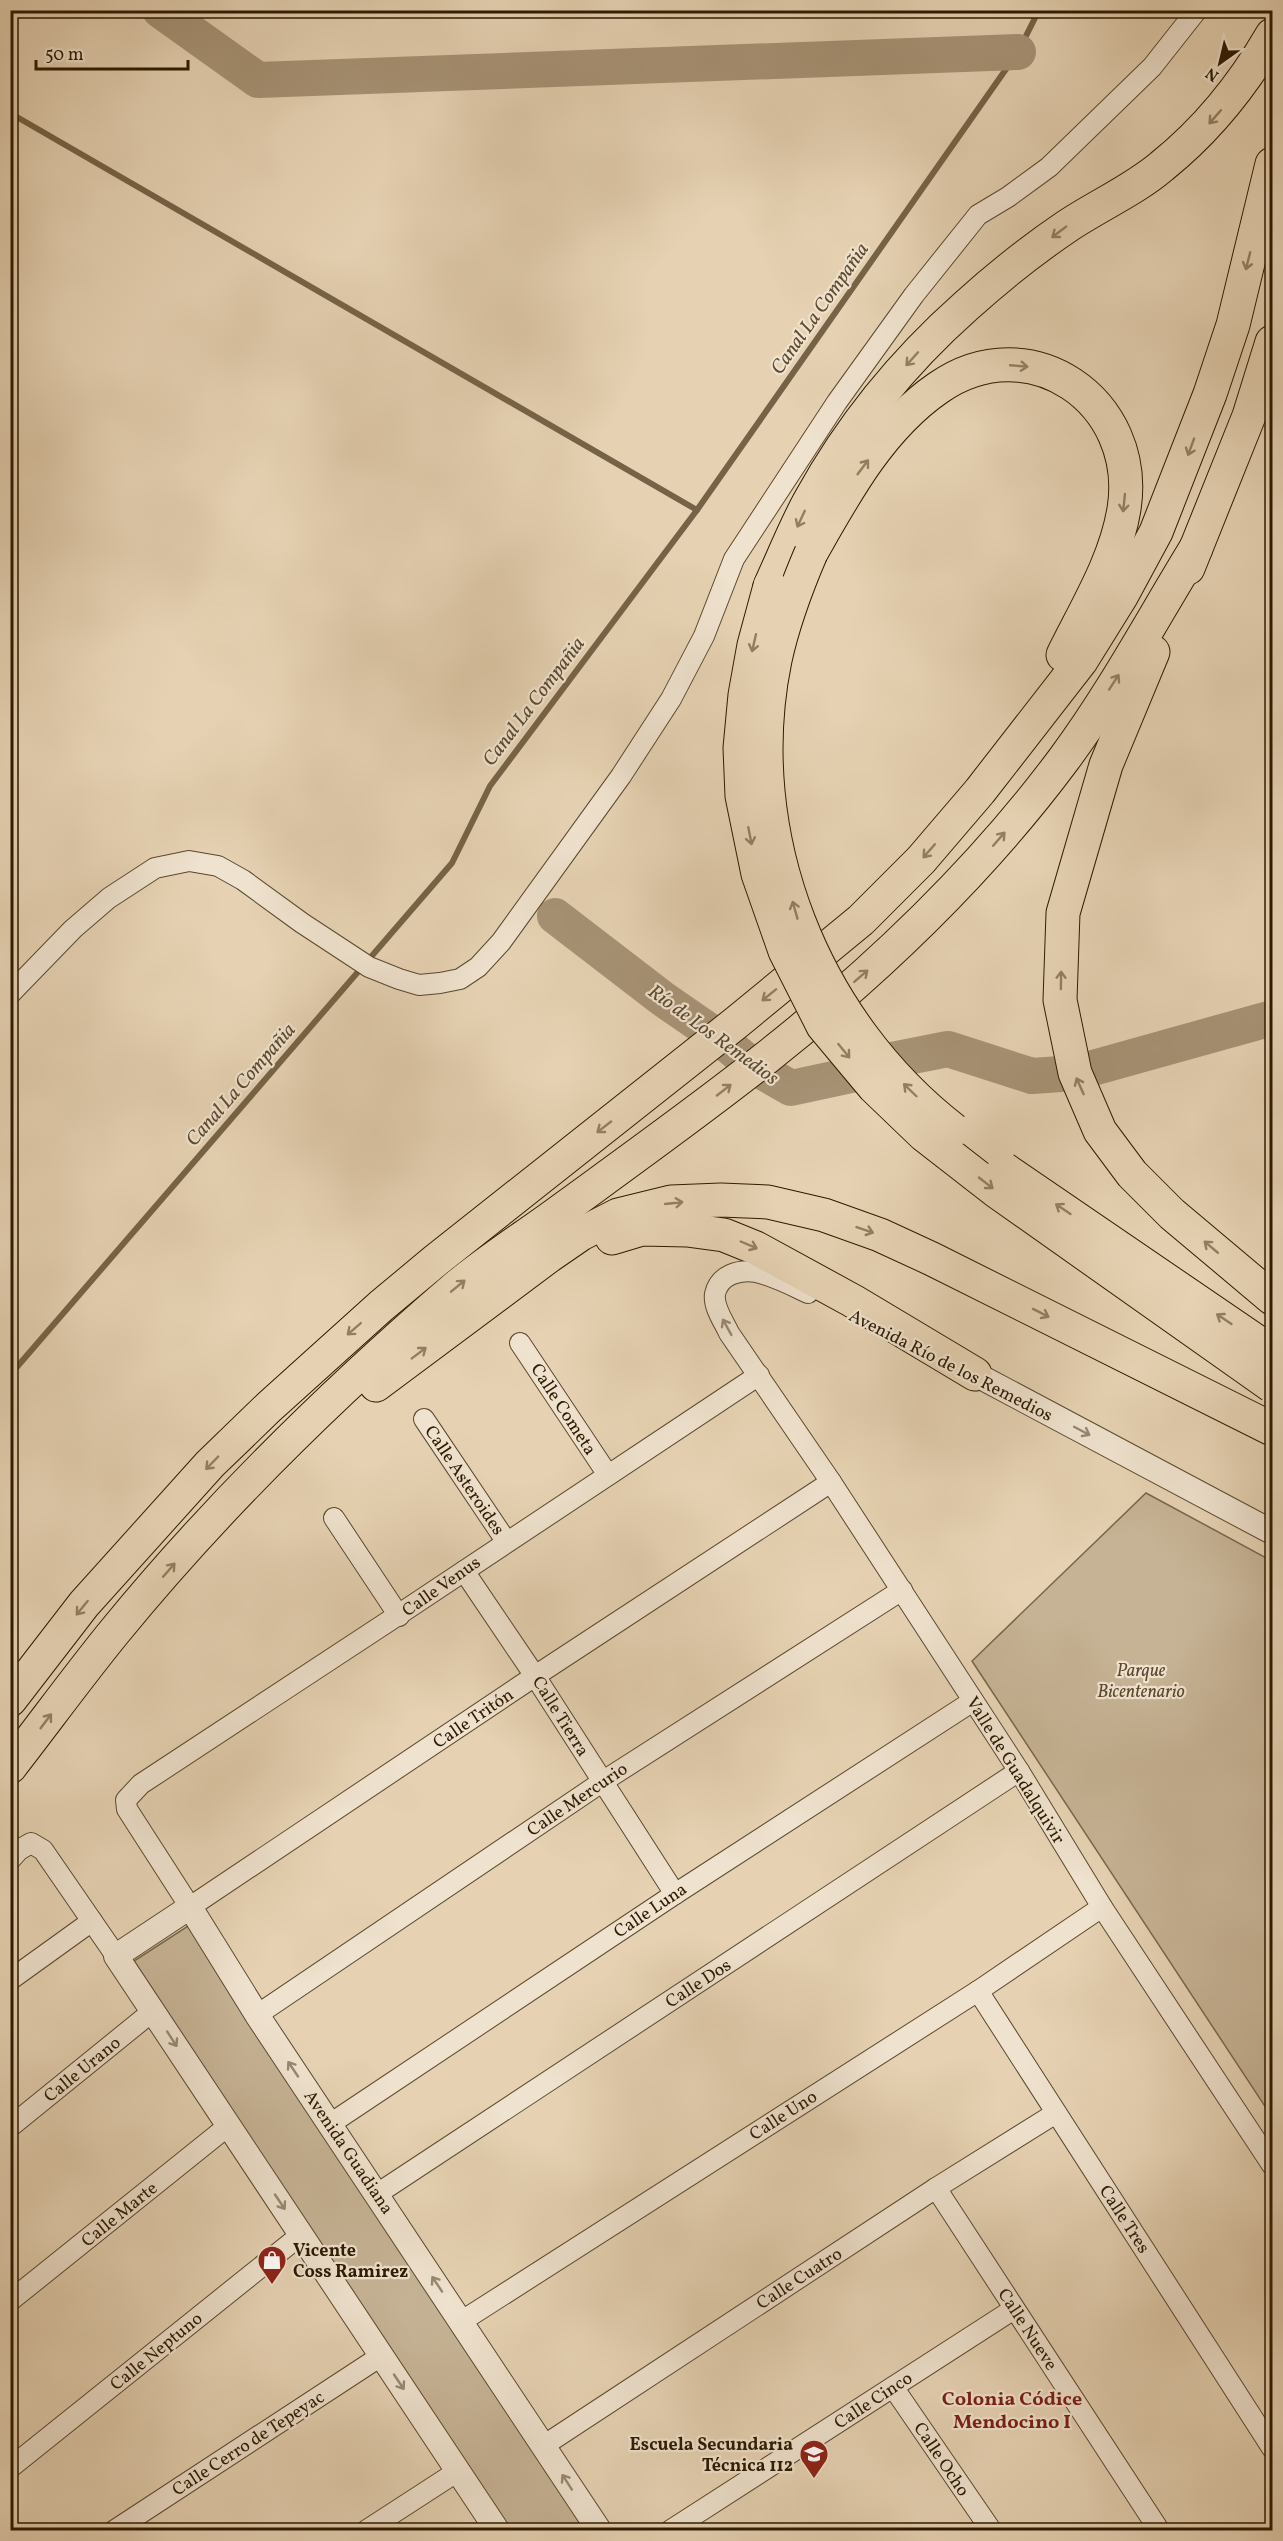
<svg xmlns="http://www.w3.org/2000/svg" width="1283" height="2541" font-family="Vollkorn,serif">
  <rect width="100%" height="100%" fill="#e6d2b3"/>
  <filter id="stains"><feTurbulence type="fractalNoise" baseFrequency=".00333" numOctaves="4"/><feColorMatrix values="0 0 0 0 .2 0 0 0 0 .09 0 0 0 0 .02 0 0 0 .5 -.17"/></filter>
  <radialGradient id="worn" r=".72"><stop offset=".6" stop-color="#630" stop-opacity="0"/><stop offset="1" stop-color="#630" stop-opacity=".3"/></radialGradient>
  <g fill="#c6b395" stroke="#79664b" stroke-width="1.5">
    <polygon points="1146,1493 1272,1561 1272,2117 972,1661"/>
    <polygon points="188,1926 585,2530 507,2530 134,1961"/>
  </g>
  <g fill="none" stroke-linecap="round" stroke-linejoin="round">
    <g stroke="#766347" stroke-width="6">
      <polyline points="10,113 697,510"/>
      <polyline points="10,1375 452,863 490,786 697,510 1018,52 1039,10"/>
    </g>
    <g stroke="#a79376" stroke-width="36">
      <polyline points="160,10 258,80 1018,52"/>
      <polyline points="555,916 663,999 718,1037 754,1067 791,1088 861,1073 882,1062 948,1049 1032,1076 1075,1073 1272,1018"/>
    </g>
    <g stroke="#5a482e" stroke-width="22">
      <g id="minor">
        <polyline points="10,994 73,929 109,898 155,868 189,861 218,866 243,880 302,923 369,967 399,979 419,985 440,983 460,979 478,967 501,942 621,776 671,699 704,636 734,559 837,402 914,295 978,215 1008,197 1049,167 1152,67 1197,10"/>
        <path d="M 808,1293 C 791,1285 774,1276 756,1272 C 739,1269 719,1275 715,1294 C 713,1307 724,1322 729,1333 L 831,1482 L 1019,1771 L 1102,1907 L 1272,2165"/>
        <polyline points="520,1343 608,1475"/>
        <path d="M 759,1375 C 553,1512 348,1649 141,1784 L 126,1800 L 127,1809 L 190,1907 L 535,1676 L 831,1482"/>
        <polyline points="424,1419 506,1541"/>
        <polyline points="334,1518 399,1616"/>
        <polyline points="464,1571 535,1676 675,1894"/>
        <polyline points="10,1860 19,1850 31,1843 43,1850 116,1956"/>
        <polyline points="10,1980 92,1921"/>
        <polyline points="978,1991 1272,2448"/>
        <polyline points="257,2015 602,1782 902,1590"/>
        <polyline points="330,2124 675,1894 973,1701"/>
        <polyline points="10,2127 153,2011"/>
        <polyline points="936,2188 1159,2530"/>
        <polyline points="377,2194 1019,1771"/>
        <polyline points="10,2301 228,2126"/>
        <polyline points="462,2321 978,1991 1102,1907"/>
        <polyline points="893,2387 991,2530"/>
        <polyline points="543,2446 936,2188 1056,2113"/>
        <polyline points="10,2468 302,2234"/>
        <polyline points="115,2530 381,2356"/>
        <polyline points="367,2530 458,2471"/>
        <polyline points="671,2530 1014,2309"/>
      </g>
    </g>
    <g stroke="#5a482e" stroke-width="26">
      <g id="tertiary">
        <polyline points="975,1374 1272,1532"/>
        <polyline points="497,2530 116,1956 190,1907 257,2015 599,2530"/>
      </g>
    </g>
    <g stroke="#2c1a01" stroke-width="35">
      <g id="motorway">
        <path d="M 811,553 C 845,493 880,428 938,388 C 1029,324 1141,401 1124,509 C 1116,560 1086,608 1063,655"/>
        <polyline points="1188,568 1249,416 1272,342"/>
        <path d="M 770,586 C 783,558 795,527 810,500 C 850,427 904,361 966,306 C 997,278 1032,250 1066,227 C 1097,206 1134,190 1162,166 C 1208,129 1243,85 1272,35"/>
        <polyline points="1153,652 1106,765 1063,913 1060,1000 1075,1073 1100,1131 1132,1174 1172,1214 1272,1298"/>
        <polyline points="612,1238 642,1229 687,1230 724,1235 756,1248 853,1301 975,1374"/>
        <polyline points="376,1385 549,1256 581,1234 618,1215 671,1202 721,1200 768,1202 824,1215 880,1235 932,1259 1272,1429"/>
        <polyline points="10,1700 84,1604 210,1464 269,1407 381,1306 435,1261 737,1022 861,920 921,860 980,791 1081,661 1122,595 1156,532 1210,394 1233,325 1272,164"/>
        <path d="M 10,1767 C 45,1722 79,1675 115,1631 C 217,1506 333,1393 455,1288 C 487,1261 525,1237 559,1212 C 629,1161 699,1111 766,1058 C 876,971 980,872 1064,759 C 1113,693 1153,618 1196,548"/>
      </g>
    </g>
    <use href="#minor" stroke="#efe2ce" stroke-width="20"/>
    <use href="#tertiary" stroke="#efe2ce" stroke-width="24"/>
    <use href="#motorway" stroke="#e6d2b3" stroke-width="33"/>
    <g stroke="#2c1a01" stroke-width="35" stroke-linecap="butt">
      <g id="motorway-bridge">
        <path d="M 811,553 C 796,588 783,623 775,660 C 739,835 814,1022 954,1130"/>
        <polyline points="770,586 754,645 745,695 740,748 742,796 758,874 785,951 823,1026 874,1087 924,1135 996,1191 1272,1386"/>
        <polyline points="1004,1169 1272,1352"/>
      </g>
    </g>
    <use href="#motorway-bridge" stroke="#e6d2b3" stroke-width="33"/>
  </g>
  <defs><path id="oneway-shaft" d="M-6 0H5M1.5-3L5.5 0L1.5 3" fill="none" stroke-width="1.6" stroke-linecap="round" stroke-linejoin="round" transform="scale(1.5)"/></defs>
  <g stroke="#927f63">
    <use href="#oneway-shaft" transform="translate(1215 117) rotate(131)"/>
    <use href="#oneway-shaft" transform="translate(1059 232) rotate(143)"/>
    <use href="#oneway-shaft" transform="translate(1248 261) rotate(104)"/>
    <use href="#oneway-shaft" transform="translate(912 359) rotate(132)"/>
    <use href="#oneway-shaft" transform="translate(1019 366) rotate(5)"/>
    <use href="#oneway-shaft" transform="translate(1191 447) rotate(110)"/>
    <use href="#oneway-shaft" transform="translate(863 467) rotate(-53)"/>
    <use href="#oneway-shaft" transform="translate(1124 503) rotate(96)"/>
    <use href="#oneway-shaft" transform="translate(801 519) rotate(115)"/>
    <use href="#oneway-shaft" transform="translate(754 643) rotate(103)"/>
    <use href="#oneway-shaft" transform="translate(1114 682) rotate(-57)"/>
    <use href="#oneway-shaft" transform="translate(750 836) rotate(79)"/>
    <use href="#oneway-shaft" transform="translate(999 839) rotate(-49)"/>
    <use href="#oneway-shaft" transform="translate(929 851) rotate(131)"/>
    <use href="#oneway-shaft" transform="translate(795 910) rotate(-106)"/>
    <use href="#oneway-shaft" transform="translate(861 976) rotate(-41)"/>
    <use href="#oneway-shaft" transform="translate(1061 980) rotate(-89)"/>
    <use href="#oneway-shaft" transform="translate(769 995) rotate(141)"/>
    <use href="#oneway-shaft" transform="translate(844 1051) rotate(51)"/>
    <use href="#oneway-shaft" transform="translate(1080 1086) rotate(-114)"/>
    <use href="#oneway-shaft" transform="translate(724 1090) rotate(-38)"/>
    <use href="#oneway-shaft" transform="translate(910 1090) rotate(-136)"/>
    <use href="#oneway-shaft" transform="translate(604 1127) rotate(142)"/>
    <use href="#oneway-shaft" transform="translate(986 1183) rotate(38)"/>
    <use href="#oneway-shaft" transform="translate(674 1203) rotate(-6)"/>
    <use href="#oneway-shaft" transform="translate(1063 1209) rotate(-146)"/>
    <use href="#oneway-shaft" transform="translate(865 1230) rotate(19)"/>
    <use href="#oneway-shaft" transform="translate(749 1245) rotate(23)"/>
    <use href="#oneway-shaft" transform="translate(1211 1247) rotate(-140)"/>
    <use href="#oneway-shaft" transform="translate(458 1286) rotate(-39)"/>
    <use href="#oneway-shaft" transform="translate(1041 1313) rotate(27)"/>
    <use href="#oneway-shaft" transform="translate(1224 1319) rotate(-146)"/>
    <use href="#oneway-shaft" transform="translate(354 1329) rotate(139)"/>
    <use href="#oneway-shaft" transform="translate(419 1353) rotate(-37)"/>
    <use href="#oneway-shaft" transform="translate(212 1463) rotate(134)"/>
    <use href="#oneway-shaft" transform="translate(169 1570) rotate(-49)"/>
    <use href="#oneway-shaft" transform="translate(82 1608) rotate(129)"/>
    <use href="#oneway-shaft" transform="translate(46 1721) rotate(-53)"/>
  </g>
  <g stroke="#978872">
    <use href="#oneway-shaft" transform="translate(727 1327) rotate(-119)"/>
    <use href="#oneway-shaft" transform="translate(1082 1431) rotate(28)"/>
    <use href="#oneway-shaft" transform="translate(172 2039) rotate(57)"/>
    <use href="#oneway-shaft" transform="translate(293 2069) rotate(-124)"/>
    <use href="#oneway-shaft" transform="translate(280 2202) rotate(56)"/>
    <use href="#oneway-shaft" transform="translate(437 2284) rotate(-124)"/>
    <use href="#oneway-shaft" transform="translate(399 2382) rotate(56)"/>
    <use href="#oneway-shaft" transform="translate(567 2482) rotate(-123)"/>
  </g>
  <defs>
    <g id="shop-pin" transform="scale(1.5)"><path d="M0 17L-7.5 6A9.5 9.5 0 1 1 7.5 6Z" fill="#8f2418" stroke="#efe2ce"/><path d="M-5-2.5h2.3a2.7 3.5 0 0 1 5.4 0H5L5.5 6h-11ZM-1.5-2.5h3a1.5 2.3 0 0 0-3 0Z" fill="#fff"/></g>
    <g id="university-pin" transform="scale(1.5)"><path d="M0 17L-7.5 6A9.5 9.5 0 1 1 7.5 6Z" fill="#8f2418" stroke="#efe2ce"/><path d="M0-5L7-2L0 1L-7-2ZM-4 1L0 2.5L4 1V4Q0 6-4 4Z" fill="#fff"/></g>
  </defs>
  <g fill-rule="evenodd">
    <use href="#shop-pin" x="272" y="2260"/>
    <use href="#university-pin" x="814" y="2454"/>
  </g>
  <g text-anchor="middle" stroke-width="4.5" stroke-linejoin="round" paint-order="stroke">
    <g font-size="18" fill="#2c1a01" stroke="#efe2ce">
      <text transform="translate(951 1365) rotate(27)" y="6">Avenida Río de los Remedios</text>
      <text transform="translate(564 1409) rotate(57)" y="6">Calle Cometa</text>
      <text transform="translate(465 1480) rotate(56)" y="6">Calle Asteroides</text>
      <text transform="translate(441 1586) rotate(-35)" y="6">Calle Venus</text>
      <text transform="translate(561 1716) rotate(58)" y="6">Calle Tierra</text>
      <text transform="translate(473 1718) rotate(-34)" y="6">Calle Tritón</text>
      <text transform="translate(1016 1770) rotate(58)" y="6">Valle de Guadalquivir</text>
      <text transform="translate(577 1799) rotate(-34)" y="6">Calle Mercurio</text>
      <text transform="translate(650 1910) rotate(-34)" y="6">Calle Luna</text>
      <text transform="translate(698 1983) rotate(-33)" y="6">Calle Dos</text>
      <text transform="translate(82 2069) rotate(-39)" y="6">Calle Urano</text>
      <text transform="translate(783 2115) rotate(-33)" y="6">Calle Uno</text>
      <text transform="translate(349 2152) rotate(56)" y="6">Avenida Guadiana</text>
      <text transform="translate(119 2214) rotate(-39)" y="6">Calle Marte</text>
      <text transform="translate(1125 2219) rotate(57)" y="6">Calle Tres</text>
      <text transform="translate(799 2278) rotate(-33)" y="6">Calle Cuatro</text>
      <text transform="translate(1028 2329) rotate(57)" y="6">Calle Nueve</text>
      <text transform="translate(156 2351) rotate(-39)" y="6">Calle Neptuno</text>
      <text transform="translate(873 2400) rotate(-33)" y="6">Calle Cinco</text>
      <text transform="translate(248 2443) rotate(-33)" y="6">Calle Cerro de Tepeyac</text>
      <text transform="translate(942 2459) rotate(56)" y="6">Calle Ocho</text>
    </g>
    <g font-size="18" font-style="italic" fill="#5a482d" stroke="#efe2ce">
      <text x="1141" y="1676">Parque<tspan x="1141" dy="21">Bicentenario</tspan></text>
    </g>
    <g font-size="18" font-weight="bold" fill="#2c1a01" stroke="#efe2ce" text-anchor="start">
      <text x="293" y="2256">Vicente<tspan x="293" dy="21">Coss Ramirez</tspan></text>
      <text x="793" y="2450" text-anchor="end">Escuela Secundaria<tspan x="793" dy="21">Técnica 112</tspan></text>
    </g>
    <g font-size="20" font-style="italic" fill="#5d4a30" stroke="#efe2ce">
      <text transform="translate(819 308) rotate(-55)" y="7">Canal La Compañia</text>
      <text transform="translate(533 701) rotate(-53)" y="7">Canal La Compañia</text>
      <text transform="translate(714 1034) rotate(36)" y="7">Río de Los Remedios</text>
      <text transform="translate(240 1084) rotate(-49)" y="7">Canal La Compañia</text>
    </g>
    <g font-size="20" font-weight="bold" fill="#7a1f14" stroke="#efe2ce">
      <text x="1012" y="2405">Colonia Códice<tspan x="1012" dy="23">Mendocino I</tspan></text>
    </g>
  </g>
  <rect width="1283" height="2541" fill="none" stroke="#e6d2b3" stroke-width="36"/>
  <rect x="12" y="12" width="1259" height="2517" fill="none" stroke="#2c1a01" stroke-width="3"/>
  <rect x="18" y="18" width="1247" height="2505" fill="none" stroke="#2c1a01" stroke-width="1.5"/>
  <g transform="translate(1220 63) rotate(214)" stroke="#efe2ce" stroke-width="4.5" paint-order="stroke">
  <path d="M0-4.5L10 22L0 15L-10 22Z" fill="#2c1a01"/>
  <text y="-9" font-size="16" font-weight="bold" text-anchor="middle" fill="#2c1a01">N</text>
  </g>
  <path d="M36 60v9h152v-9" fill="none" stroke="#2c1a01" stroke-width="3"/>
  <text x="45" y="60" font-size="18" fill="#2c1a01" stroke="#efe2ce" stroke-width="4.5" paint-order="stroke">50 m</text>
  <rect width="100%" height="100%" filter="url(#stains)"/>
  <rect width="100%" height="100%" fill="url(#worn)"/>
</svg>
